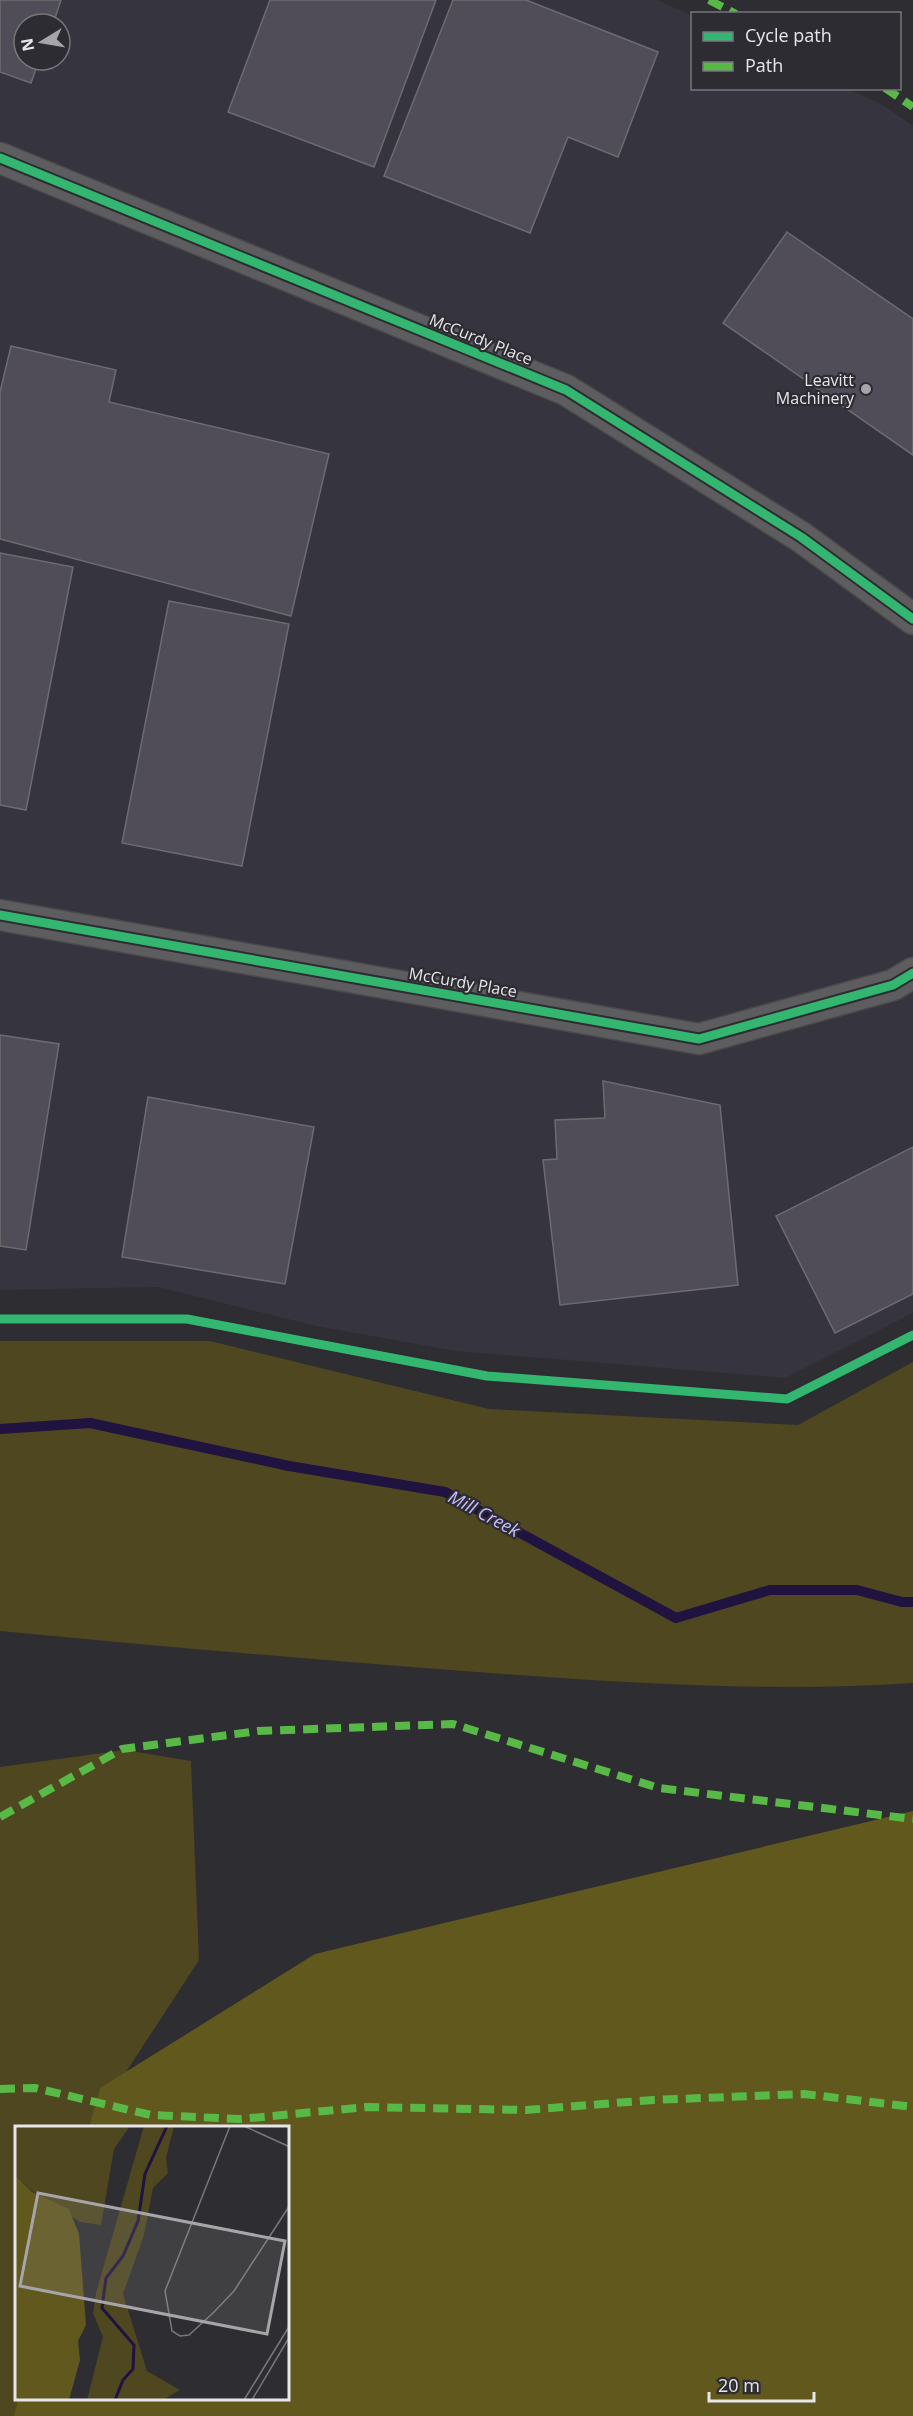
<svg xmlns="http://www.w3.org/2000/svg" width="913" height="2416" font-family="'Open Sans',sans-serif">
  <rect width="100%" height="100%" fill="#2e2d31"/>
  <path fill="#35343f" fill-rule="evenodd" d="M 0,0 L 658,0 L 692,16 L 692,88 L 848,89 L 883,105 L 913,126 L 913,1313 L 785,1378 L 455,1351 L 316,1326 L 158,1287 L 0,1290 ZM 24,24 L 60,24 L 60,60 L 24,60 Z"/>
  <g fill="#4e471f">
    <path d="M 0,1341 L 210,1341 L 489,1409 L 798,1425 L 913,1362 L 913,1683 C 765,1693 610,1682 463,1671 C 308,1659 154,1646 0,1631 Z"/>
    <polygon points="125,1750 191,1761 199,1960 126,2072 108,2128 16,2128 16,2400 22,2400 17,2416 0,2416 0,1767"/>
  </g>
  <polygon fill="#61581e" points="913,1811 913,2416 14,2416 18,2400 288,2400 288,2128 89,2128 100,2088 315,1954"/>
  <g fill="none" stroke-linecap="round" stroke-linejoin="round">
    <polyline stroke="#201340" stroke-width="10" points="0,1429 90,1423 289,1466 445,1492 676,1618 770,1590 857,1590 902,1602 913,1602"/>
  </g>
  <g fill="#504d59" stroke="#6c6c6f" stroke-width="1.5">
    <polygon points="0,0 61,0 53,24 24,24 24,60 39,60 31,83 0,72"/>
    <polygon points="270,0 436,0 374,167 228,112"/>
    <polygon points="453,0 526,0 658,52 618,157 568,137 530,233 384,176"/>
    <polygon points="787,232 913,319 913,455 723,323"/>
    <polygon points="11,346 116,370 109,402 329,454 291,616 0,539 0,392"/>
    <polygon points="0,553 73,567 26,810 0,805"/>
    <polygon points="169,601 289,624 242,866 122,843"/>
    <polygon points="0,1035 59,1044 26,1250 0,1246"/>
    <polygon points="603,1081 720,1105 738,1285 560,1305 543,1160 557,1159 555,1120 605,1118"/>
    <polygon points="148,1097 314,1127 285,1284 122,1257"/>
    <polygon points="913,1147 913,1294 835,1333 776,1216"/>
  </g>
  <g fill="none" stroke-linecap="round" stroke-linejoin="round">
    <g stroke="#49484b" stroke-width="33">
      <g id="minor">
        <polyline points="0,158 566,390 801,537 913,619"/>
        <polyline points="0,915 699,1039 893,985 913,973"/>
      </g>
    </g>
    <use href="#minor" stroke="#5d5c5f" stroke-width="30"/>
    <g stroke="#58b947" stroke-width="8" stroke-dasharray="15 8" stroke-linecap="butt">
      <polyline points="709,0 736,14"/>
      <polyline points="885,88 913,107"/>
      <polyline points="0,1817 122,1749 258,1731 453,1724 659,1788 913,1819"/>
      <polyline points="0,2089 35,2088 151,2115 240,2119 367,2107 526,2110 653,2100 804,2094 913,2107"/>
    </g>
    <g stroke="#2d2c32" stroke-width="13">
      <g id="cycleway">
        <polyline points="0,158 566,390 801,537 913,619"/>
        <polyline points="0,915 699,1039 893,985 913,973"/>
        <polyline points="0,1319 187,1319 487,1376 787,1399 913,1335"/>
      </g>
    </g>
    <use href="#cycleway" stroke="#33b770" stroke-width="9"/>
  </g>
  <circle fill="#a6a5a9" stroke="#2d2c32" stroke-width="2" cx="866" cy="389" r="6"/>
  <g text-anchor="middle" stroke-width="4.5" stroke-linejoin="round" paint-order="stroke">
    <g font-size="16" fill="#e7e6ea" stroke="#2d2c32">
      <text transform="translate(481 339) rotate(22)" y="6">McCurdy Place</text>
      <text transform="translate(463 982) rotate(10)" y="6">McCurdy Place</text>
    </g>
    <g font-size="16" fill="#e7e6ea" stroke="#2d2c32" text-anchor="end">
      <text x="854" y="386">Leavitt<tspan x="854" dy="18">Machinery</tspan></text>
    </g>
    <g font-size="18" font-style="italic" fill="#c7bcff" stroke="#2d2c32">
      <text transform="translate(484 1514) rotate(28)" y="6">Mill Creek</text>
    </g>
  </g>
  <g transform="translate(15 2126)">
    <rect width="274" height="274" fill="#2e2d31"/>
    <path d="M 0,0 L 115,0 L 99,23 L 86,99 L 65,96 L 17,65 L 0,49 ZM 129,0 L 159,0 L 151,32 L 153,47 L 138,62 L 129,109 L 108,168 L 132,245 L 165,264 L 148,274 L 72,274 L 88,211 L 78,187 L 81,167 Z" fill="#4e471f"/>
    <path d="M 0,49 L 17,66 L 54,83 L 64,108 L 71,199 L 63,215 L 65,234 L 54,274 L 0,274 Z" fill="#61581e"/>
    <path fill="none" stroke="#201340" stroke-width="3" d="M 100,274 L 108,254 L 118,243 L 119,219 L 87,182 L 91,152 L 108,130 L 123,95 L 130,48 L 152,0"/>
    <path fill="none" stroke="#78777b" stroke-width="1.5" d="M 215,0 L 150,165 L 157,205 L 165,210 L 174,209 L 199,186 L 219,165 L 275,79M 229,0 L 275,21M 229,274 L 275,199M 237,274 L 275,210"/>
    <path fill="#a6a5a9" fill-opacity="0.15" stroke="#a6a5a9" stroke-width="3" d="M 23,67 L 270,115 L 252,208 L 5,160 Z"/>
    <rect width="274" height="274" fill="none" stroke="#e7e6ea" stroke-width="3"/>
  </g>
  <rect x="691" y="12" width="210" height="78" fill="#2d2c32" stroke="#77767c" stroke-width="1.5"/>
  <rect x="703" y="32" width="30" height="9" fill="#33b770" stroke="#77767c" stroke-width="1.5"/>
  <text x="745" y="42" font-size="18" fill="#e7e6ea">Cycle path</text>
  <rect x="703" y="62" width="30" height="9" fill="#58b947" stroke="#77767c" stroke-width="1.5"/>
  <text x="745" y="72" font-size="18" fill="#e7e6ea">Path</text>
  <g transform="translate(42 42) rotate(259)"><circle r="28" fill="#2d2c32" stroke="#77767c" stroke-width="1.5"/>
  <path d="M0-4.5L10 22L0 15L-10 22Z" fill="#a6a5a9"/>
  <text y="-9" font-size="16" font-weight="bold" text-anchor="middle" fill="#e7e6ea">N</text>
  </g>
  <path d="M709 2392v9h105v-9" fill="none" stroke="#e7e6ea" stroke-width="3"/>
  <text x="718" y="2392" font-size="18" fill="#e7e6ea" stroke="#2d2c32" stroke-width="4.5" paint-order="stroke">20 m</text>
</svg>
